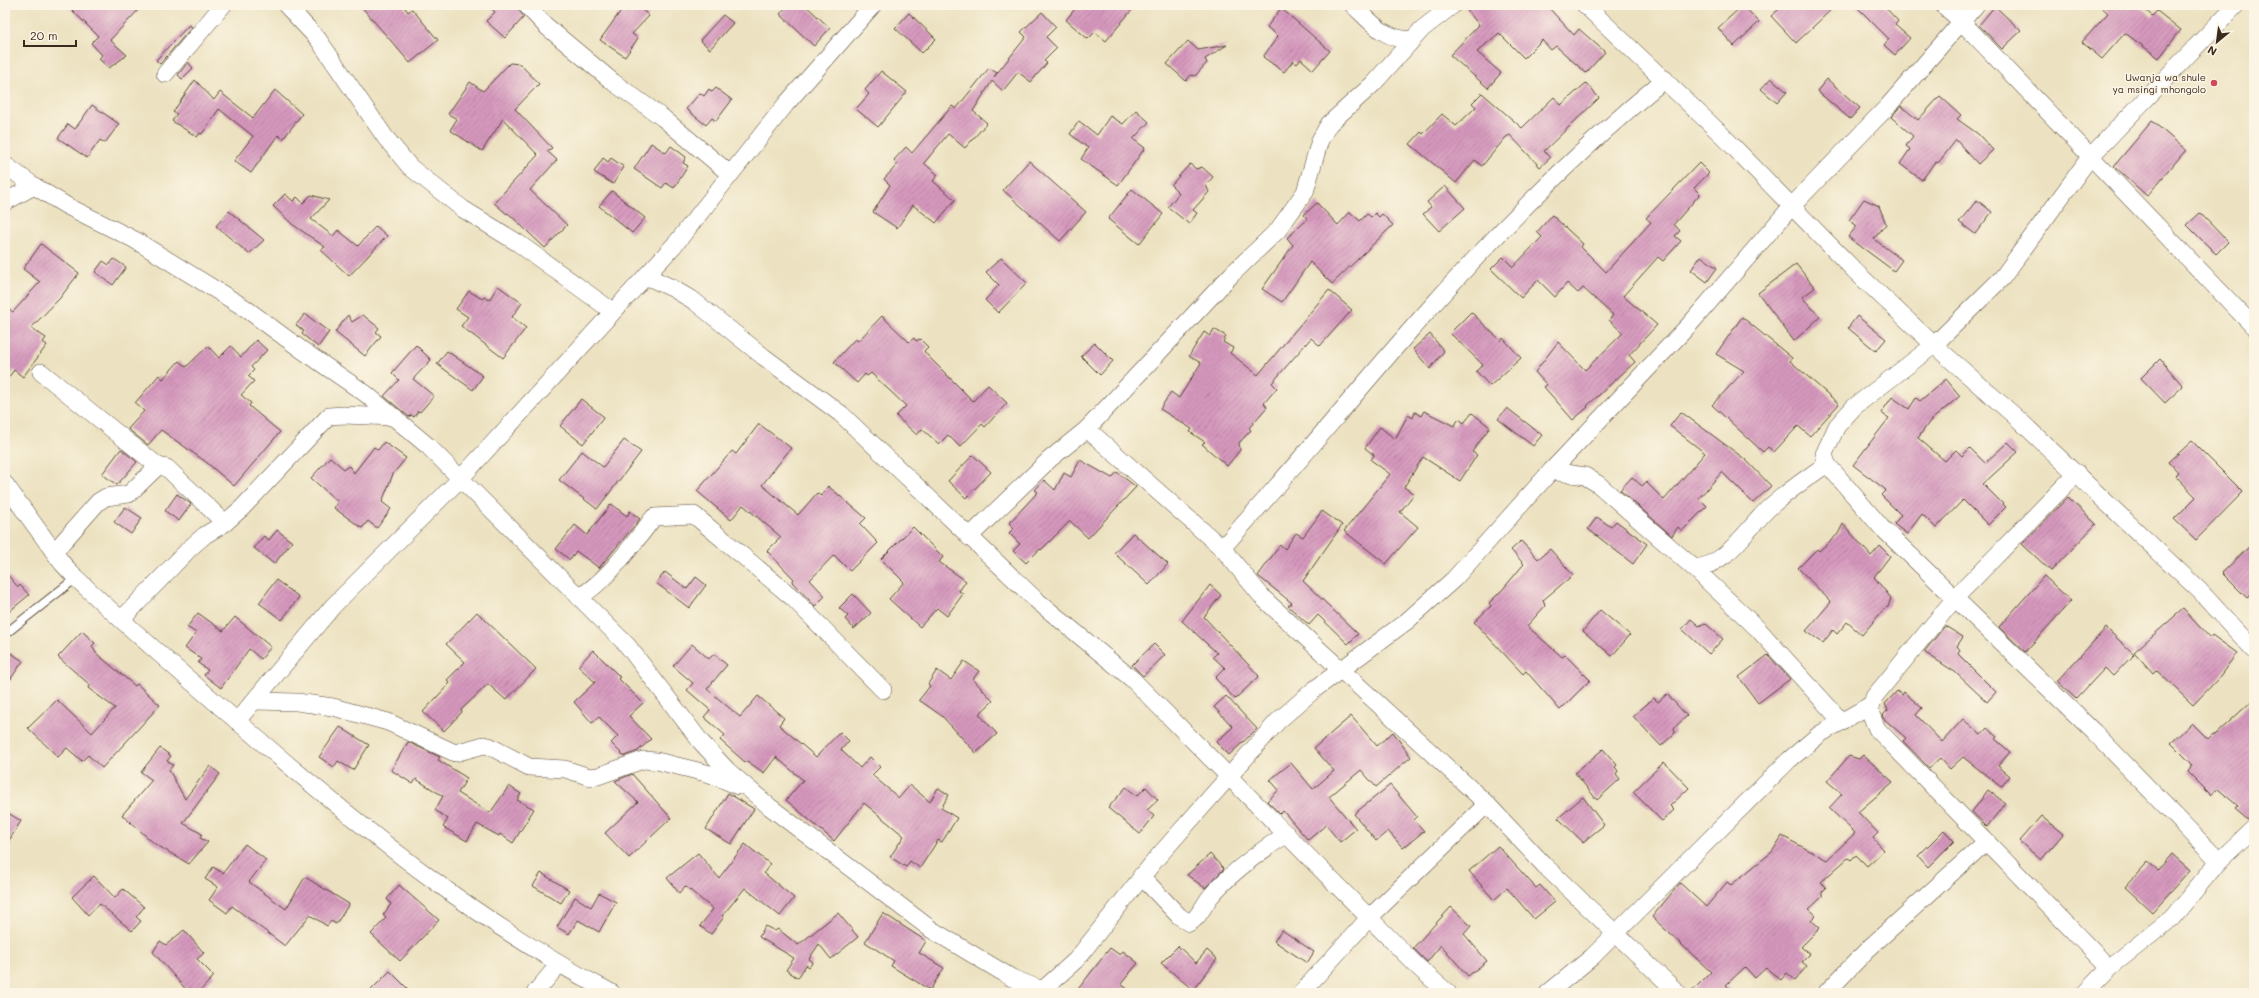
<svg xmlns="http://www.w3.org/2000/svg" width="2259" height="998" font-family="Mali,sans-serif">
  <defs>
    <pattern id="building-hatch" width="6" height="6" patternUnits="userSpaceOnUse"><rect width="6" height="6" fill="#d698bd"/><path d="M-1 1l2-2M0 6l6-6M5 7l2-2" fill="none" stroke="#af7c99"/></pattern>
  </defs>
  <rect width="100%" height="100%" fill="#fcf5e5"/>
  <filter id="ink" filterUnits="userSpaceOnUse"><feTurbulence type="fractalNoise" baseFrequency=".025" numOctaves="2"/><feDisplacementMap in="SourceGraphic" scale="8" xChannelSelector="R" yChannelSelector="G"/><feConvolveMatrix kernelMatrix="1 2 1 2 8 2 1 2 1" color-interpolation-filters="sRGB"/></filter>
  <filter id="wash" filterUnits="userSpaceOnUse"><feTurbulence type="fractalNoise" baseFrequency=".012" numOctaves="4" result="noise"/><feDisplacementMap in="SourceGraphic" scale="16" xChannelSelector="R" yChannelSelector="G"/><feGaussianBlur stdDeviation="0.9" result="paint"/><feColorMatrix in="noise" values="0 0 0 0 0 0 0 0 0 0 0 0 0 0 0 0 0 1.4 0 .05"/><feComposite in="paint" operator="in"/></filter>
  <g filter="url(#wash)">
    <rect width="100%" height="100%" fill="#ece2c1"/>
    <g id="blocks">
      <g fill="url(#building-hatch)">
        <polygon points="67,5 143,5 110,40 127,55 109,68 99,59 102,55 91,43 98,36"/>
        <polygon points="360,5 403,5 408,12 412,9 438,40 410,63"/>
        <polygon points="488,5 515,5 524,17 505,38 486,21 495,12"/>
        <polygon points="625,5 637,5 649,16 632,34 638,38 625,57 600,40"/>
        <polygon points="788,5 805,5 830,28 814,46 780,14"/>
        <polygon points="1078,5 1136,5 1106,41 1095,32 1088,39 1066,20"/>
        <polygon points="1463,5 1546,5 1574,35 1579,29 1605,52 1586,73 1556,46 1551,50 1542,40 1524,58 1499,33 1477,52 1501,73 1488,88 1450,55 1479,25"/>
        <polygon points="1743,5 1759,22 1734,46 1718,28"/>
        <polygon points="1784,5 1836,5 1796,43 1771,16"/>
        <polygon points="1855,5 1883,5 1898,21 1895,25 1910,38 1895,55 1884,45 1889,39"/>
        <polygon points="2099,5 2140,5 2152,16 2157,11 2181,30 2159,58 2125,33 2102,59 2082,42 2108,13"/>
        <polygon points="1995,6 2021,31 2002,49 1979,25"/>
        <polygon points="1281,8 1330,51 1313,70 1301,59 1297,64 1293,61 1284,72 1263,57 1278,36 1267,27"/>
        <polygon points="1042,12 1056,27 1046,37 1057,48 1044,61 1047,63 1031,82 1018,72 1003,91 992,81 973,111 987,123 965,148 948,134 924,163 938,175 933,181 955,200 936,223 913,205 897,228 873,212 890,185 884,179 898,164 894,160 906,147 912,153 952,106 956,109 989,68 997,73 994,77 1026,37 1021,32"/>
        <polygon points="909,13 936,39 922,53 895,28"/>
        <polygon points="723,15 733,23 710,49 700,40"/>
        <polygon points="189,25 192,27 160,64 156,60"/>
        <polygon points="1188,41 1198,50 1227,45 1205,59 1207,63 1195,76 1191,75 1186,81 1167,64"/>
        <polygon points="188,62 193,68 182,79 178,75"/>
        <polygon points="510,63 520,64 539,84 515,109 552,148 547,151 557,160 530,190 567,225 545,248 508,213 507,214 494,203 538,155 503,119 482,151 450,130 457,119 448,114 470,82 483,91"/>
        <polygon points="881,71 907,92 878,127 856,109 869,94 865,90"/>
        <polygon points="1771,78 1787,92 1777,103 1761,89"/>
        <polygon points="1827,79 1860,108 1850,119 1817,91"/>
        <polygon points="195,80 214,100 220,92 253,118 275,90 302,114 283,139 278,135 251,173 234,161 253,136 219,109 202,134 200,133 197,137 172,121 177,114 173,112"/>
        <polygon points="1586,83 1599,98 1544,151 1550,158 1540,167 1510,135 1506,137 1482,166 1475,160 1456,183 1410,144 1421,132 1423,134 1442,114 1456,126 1476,107 1472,103 1482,93 1522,128 1554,97 1561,105"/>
        <polygon points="716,88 732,100 716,121 712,118 706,125 686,109 700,93 704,96 709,89 712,92"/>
        <polygon points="1940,96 1961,115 1957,119 1978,134 1993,150 1978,164 1956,140 1939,162 1934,163 1922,180 1900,164 1910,149 1906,146 1913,136 1891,117 1901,106 1918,120"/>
        <polygon points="92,105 119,124 105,143 100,140 87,158 58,138 68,124 75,129"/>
        <polygon points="1136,110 1149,122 1133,139 1145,148 1118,185 1081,159 1088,148 1070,134 1079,121 1097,135 1110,116 1123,124"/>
        <polygon points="2152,121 2186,150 2147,196 2114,166"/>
        <polygon points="651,143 666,153 671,146 686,157 683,163 688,166 674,188 666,183 662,188 634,169"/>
        <polygon points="603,158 608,162 611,158 624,167 613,184 594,172"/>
        <polygon points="1029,161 1086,212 1060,241 1003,190"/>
        <polygon points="1699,163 1709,173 1694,188 1700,194 1674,224 1680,231 1675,236 1681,241 1663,261 1658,257 1623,296 1657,325 1629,355 1635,362 1587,406 1588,407 1573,420 1544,387 1547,385 1535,372 1558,342 1585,370 1623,333 1609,320 1613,315 1583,288 1578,293 1567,283 1555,297 1538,280 1521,298 1491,269 1503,257 1513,267 1542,237 1537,232 1552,215 1583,244 1581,247 1606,272 1651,222 1646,218"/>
        <polygon points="1190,164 1196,169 1202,167 1213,177 1206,185 1209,192 1193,210 1197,213 1189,224 1168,207 1179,193 1171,185"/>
        <polygon points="1445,186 1465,208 1439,231 1423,214 1431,207 1427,202"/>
        <polygon points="1132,189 1163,214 1139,244 1108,219"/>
        <polygon points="612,191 645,218 632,233 599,206"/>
        <polygon points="285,194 293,201 297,197 303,203 311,195 329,200 311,219 333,236 338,230 358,246 376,226 387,236 349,276 321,250 325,247 292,224 273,206"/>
        <polygon points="1864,199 1879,206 1886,224 1874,239 1902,260 1894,271 1848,237 1857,226 1849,220"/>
        <polygon points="1977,200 1992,212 1975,234 1959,222"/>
        <polygon points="1317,203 1338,225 1350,212 1360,221 1367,214 1371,217 1375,213 1379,217 1382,214 1393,225 1332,284 1310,262 1282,302 1262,289 1293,245 1287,238 1308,219 1304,215"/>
        <polygon points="229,211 264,240 249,254 216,226"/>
        <polygon points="2200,213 2228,242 2216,254 2187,225"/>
        <polygon points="41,244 79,273 60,298 31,328 46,338 43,342 47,345 23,377 14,370 5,382 5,306 13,312 40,282 23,269"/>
        <polygon points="1701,256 1717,268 1707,282 1691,270"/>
        <polygon points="1001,258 1027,283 998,313 985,300 999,285 986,272"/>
        <polygon points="114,259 126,267 113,285 95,272 103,261 109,265"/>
        <polygon points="1796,264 1815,288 1802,297 1820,317 1794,341 1758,293"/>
        <polygon points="498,286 522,303 512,317 526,328 503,358 461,326 468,317 456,309 469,291 482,299 484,297 489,300"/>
        <polygon points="1329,290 1352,310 1320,346 1311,338 1272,383 1277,388 1264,403 1267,407 1249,428 1251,430 1239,443 1240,450 1227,466 1202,444 1205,442 1190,432 1192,429 1160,409 1171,392 1179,398 1201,363 1189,356 1204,332 1210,336 1214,329 1226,336 1223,342 1233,348 1230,353 1258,375"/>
        <polygon points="1471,312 1501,341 1503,338 1521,358 1490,386 1476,371 1483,365 1450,333"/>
        <polygon points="305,314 329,332 318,347 302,334 304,331 296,325"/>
        <polygon points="348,315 352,322 363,315 379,328 376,332 381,336 365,356 335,332"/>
        <polygon points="882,316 909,342 914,338 916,341 920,339 928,347 924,351 929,357 973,401 988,385 1007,403 985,427 982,424 960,447 948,435 939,444 922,429 917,435 896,416 906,406 871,373 867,376 865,374 857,383 834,362 855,339 858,341"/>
        <polygon points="1857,316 1886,339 1876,351 1848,328"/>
        <polygon points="1742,317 1792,358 1790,361 1839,404 1810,436 1798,426 1774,452 1768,447 1763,452 1712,405 1744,371 1716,354"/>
        <polygon points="1430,334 1444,351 1430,369 1413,349"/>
        <polygon points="256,340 267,350 251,367 254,370 248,376 254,381 241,395 251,403 249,406 280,432 234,486 206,462 161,430 148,445 128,429 144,411 135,403 159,375 163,379 179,361 186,367 208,346 219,358 231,346 241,357"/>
        <polygon points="1095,343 1113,361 1100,375 1081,356"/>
        <polygon points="416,345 431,360 413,379 434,396 420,412 418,411 414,417 411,415 409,417 384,396 399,380 392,373"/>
        <polygon points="447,351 483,376 473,390 437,364"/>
        <polygon points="2160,359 2183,386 2165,403 2141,378"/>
        <polygon points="1946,379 1960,396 1930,421 1918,438 1945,461 1956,450 1962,456 1970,448 1985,463 2008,442 2018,452 1983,484 2006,507 1988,525 1963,500 1936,528 1922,514 1907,534 1894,524 1901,515 1881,495 1886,490 1853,465 1889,418 1881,413 1892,397 1909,409 1916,398 1920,401"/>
        <polygon points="581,399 604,417 583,444 560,426"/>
        <polygon points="1507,408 1542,435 1533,446 1498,419"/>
        <polygon points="1424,411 1454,426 1459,419 1464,423 1472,413 1490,427 1472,452 1477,455 1460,481 1423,457 1404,487 1414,494 1400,512 1418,527 1386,564 1344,531 1390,474 1371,460 1374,455 1365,448 1380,427 1395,439 1408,415 1413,418 1415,412 1421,416"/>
        <polygon points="1681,412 1746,460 1771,486 1753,503 1722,472 1699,498 1707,506 1682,531 1678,527 1672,536 1620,490 1632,477 1642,486 1646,482 1664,500 1705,453 1670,426"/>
        <polygon points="759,424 791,448 762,485 798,515 817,493 821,496 828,486 866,518 860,524 878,543 850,571 834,555 810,580 825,596 815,606 792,582 794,579 767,551 781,537 743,505 731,520 697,491 732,451 736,454"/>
        <polygon points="624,440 641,452 597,509 559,480 582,451 603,467"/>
        <polygon points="2192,441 2243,492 2196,540 2174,519 2196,497 2175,475 2178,472 2169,462"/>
        <polygon points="384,442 406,458 393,474 382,502 391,509 377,528 368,521 362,528 334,508 338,502 311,478 330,457 344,469 349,466 354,473 374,447 378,450"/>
        <polygon points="121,449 137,462 117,485 102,474"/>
        <polygon points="973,455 991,472 966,498 948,481"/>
        <polygon points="1080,460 1112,478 1117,472 1136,487 1088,538 1070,521 1041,550 1040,549 1026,563 1013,551 1020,544 1009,533 1014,528 1009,523 1038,492 1035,490 1044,480 1055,490 1064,473 1071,477"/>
        <polygon points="177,494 191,504 179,521 165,511"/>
        <polygon points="2068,497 2096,524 2051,571 2022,544"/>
        <polygon points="611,504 627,516 630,511 640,519 599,568 576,551 570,560 556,549 575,525 587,535"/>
        <polygon points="125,507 142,518 131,534 114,522"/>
        <polygon points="1322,511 1342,525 1303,581 1358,634 1348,644 1318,615 1309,625 1288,606 1292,603 1258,576 1280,545 1285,549 1296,533 1303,537"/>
        <polygon points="1597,517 1611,527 1616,521 1647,544 1633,564 1588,529"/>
        <polygon points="1843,524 1871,556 1880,546 1890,556 1874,577 1891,598 1888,607 1885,608 1862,635 1847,622 1837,634 1833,630 1823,643 1806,631 1831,602 1798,568 1817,549 1819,551 1838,534"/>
        <polygon points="913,527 943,557 939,562 966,581 959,591 963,594 947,616 937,608 920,627 889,599 904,582 881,559"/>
        <polygon points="277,530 292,542 274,564 254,548 264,536 269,540"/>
        <polygon points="1133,533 1168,564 1149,585 1114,553"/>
        <polygon points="1521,541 1538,559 1550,549 1573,575 1543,600 1545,606 1527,626 1562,657 1565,655 1590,680 1560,710 1526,671 1523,674 1474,622 1491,606 1489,603 1503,589 1524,564 1511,550"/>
        <polygon points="2254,542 2254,591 2247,598 2222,573"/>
        <polygon points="5,572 18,587 20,585 29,595 5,615"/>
        <polygon points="665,572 687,589 696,577 706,585 689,608 656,583"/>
        <polygon points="2044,576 2071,601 2025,652 1999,627"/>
        <polygon points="276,580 299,597 282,620 259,603"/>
        <polygon points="1210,585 1221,595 1204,617 1259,676 1235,699 1215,678 1225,668 1213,657 1217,653 1182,621"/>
        <polygon points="853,594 871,613 854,629 845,619 848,616 839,608"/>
        <polygon points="2183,609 2210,638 2212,635 2237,653 2217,680 2193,705 2156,670 2153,673 2134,652"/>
        <polygon points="1600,610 1630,635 1612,656 1583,631"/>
        <polygon points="477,612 536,669 506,700 488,684 461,710 462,712 444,731 423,712 450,683 447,680 465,662 446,644"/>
        <polygon points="198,613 223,631 235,617 271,647 261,659 249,649 221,688 204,675 208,670 198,663 201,659 185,648 196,633 187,627"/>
        <polygon points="1691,619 1699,626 1705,623 1723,639 1709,654 1682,629"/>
        <polygon points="1945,626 1963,637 1957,646 1960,650 1958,654 1996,692 1987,702 1955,672 1924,652"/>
        <polygon points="2106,628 2134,654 2113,676 2105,668 2076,699 2057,681"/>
        <polygon points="82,631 95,643 92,646 96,653 135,686 137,684 160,705 102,768 88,755 82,761 67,748 58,757 28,728 57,700 92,733 115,708 88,688 90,685 58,657"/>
        <polygon points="692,644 709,659 714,654 727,665 707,689 740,717 758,696 784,718 779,725 816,757 840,732 849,741 841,750 860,768 870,757 880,767 872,775 899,798 910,785 930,802 938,788 949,795 941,808 957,818 942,842 938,840 920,868 910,861 906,867 890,857 904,836 864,803 834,841 786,800 803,780 776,757 764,773 747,761 746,763 720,740 725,735 704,717 710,710 687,690 693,683 673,666"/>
        <polygon points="1154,644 1165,655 1143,676 1132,665"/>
        <polygon points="593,650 620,677 618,678 643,703 629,716 651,739 638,751 624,756 611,743 618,736 599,717 592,723 574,702 595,682 578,666"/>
        <polygon points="11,653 23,661 5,687 5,661"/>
        <polygon points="1768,655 1790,679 1758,703 1739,677"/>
        <polygon points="964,661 979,671 973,679 993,701 979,714 997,734 976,753 942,716 919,700 930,686 928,684 937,670 951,680"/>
        <polygon points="1897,691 1902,695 1904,692 1922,708 1916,715 1942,742 1963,719 1981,735 1987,728 1997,737 1995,739 2010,752 1998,766 2010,776 2001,787 1963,757 1950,769 1940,758 1929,768 1903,741 1906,738 1883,718 1882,716 1888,710 1885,704"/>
        <polygon points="1667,694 1687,716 1674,728 1675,733 1661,746 1633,716 1654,698 1658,702"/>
        <polygon points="1226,696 1257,729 1229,755 1216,742 1233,727 1214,707"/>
        <polygon points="2254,699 2254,812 2248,820 2235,809 2238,806 2218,789 2211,795 2188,772 2192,764 2171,743 2192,723 2208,739 2213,734 2215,735"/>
        <polygon points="1351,716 1377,746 1393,732 1411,757 1376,787 1361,770 1329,797 1356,829 1340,842 1326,825 1308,840 1283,811 1280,814 1267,801 1279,790 1270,780 1291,763 1313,789 1334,771 1314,748"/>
        <polygon points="340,727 369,745 353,770 338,761 334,767 319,757"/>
        <polygon points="408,742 440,757 438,760 467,778 458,793 490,813 509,786 521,794 517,800 534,809 513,843 500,834 499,836 477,824 467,841 443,827 448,819 435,810 443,796 416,779 413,784 391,770"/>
        <polygon points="160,748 171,756 167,761 173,765 169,770 185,799 210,766 220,774 183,823 202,834 200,838 208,842 189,864 155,844 122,815 152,780 141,772"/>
        <polygon points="1603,749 1617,765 1615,767 1618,771 1616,774 1620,779 1597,800 1575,773"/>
        <polygon points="1863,755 1893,782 1858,812 1878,833 1873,838 1884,850 1867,866 1856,855 1851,860 1848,858 1821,882 1826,888 1822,892 1822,897 1809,909 1816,915 1811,920 1820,928 1801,947 1810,954 1802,962 1807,966 1795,980 1787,973 1781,980 1766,968 1755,978 1745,967 1726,985 1734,993 1690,993 1711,972 1652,917 1680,883 1706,907 1727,882 1731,885 1772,852 1782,836 1827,860 1855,833 1829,808 1842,794 1827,781 1849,756 1859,759"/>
        <polygon points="1664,762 1689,788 1670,806 1674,810 1662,821 1633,792"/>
        <polygon points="632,774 671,818 629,858 605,833 638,802 615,781"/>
        <polygon points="1390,785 1417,817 1414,820 1424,831 1403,848 1388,831 1376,841 1354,814"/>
        <polygon points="1126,787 1137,796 1146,787 1158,800 1147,810 1154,816 1140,834 1108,808"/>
        <polygon points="1988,790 2005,803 1987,827 1972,812"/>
        <polygon points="728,793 754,809 731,844 706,829"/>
        <polygon points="1583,797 1604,825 1583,842 1558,818"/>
        <polygon points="5,811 21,821 5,847"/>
        <polygon points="2041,816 2063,834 2041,860 2019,841"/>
        <polygon points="1944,830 1954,841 1928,867 1918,856"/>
        <polygon points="245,844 266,860 249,882 286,909 305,877 349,904 336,924 331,921 327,926 310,915 285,946 232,906 227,913 209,900 218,887 205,879 213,867 223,873"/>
        <polygon points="745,844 770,864 764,873 794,898 780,916 745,888 722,916 724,917 711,934 700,926 713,909 685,886 679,893 667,878 698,853 719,878"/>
        <polygon points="1498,846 1536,888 1540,885 1555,902 1534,919 1507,888 1494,900 1469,871"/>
        <polygon points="1210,854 1224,869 1205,888 1187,875"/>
        <polygon points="2172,854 2190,870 2152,912 2125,887 2148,862 2158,870"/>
        <polygon points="541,873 569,890 561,903 533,886"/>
        <polygon points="94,876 115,898 123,889 144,907 136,917 141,921 132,931 100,904 88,915 72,897"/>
        <polygon points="399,885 439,920 400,961 371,934 386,918 383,915 391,904 387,899"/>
        <polygon points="599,893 616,902 599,932 578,920 569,934 557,927 575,897 591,907"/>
        <polygon points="1451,907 1471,926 1464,934 1487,961 1468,976 1441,945 1427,962 1413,948"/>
        <polygon points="838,913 858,937 831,959 819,944 809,959 813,962 809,967 806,965 798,978 786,970 794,958 759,937 765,926 775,931 778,929 798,945"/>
        <polygon points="883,913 926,941 919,953 944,968 930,990 891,966 894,961 865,942"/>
        <polygon points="184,930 204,953 197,959 214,976 198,993 189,993 153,952 160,941 166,945"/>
        <polygon points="1282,930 1314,952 1307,963 1274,941"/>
        <polygon points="1178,946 1196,963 1207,950 1217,959 1193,990 1161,963"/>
        <polygon points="1110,948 1120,955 1123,951 1138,963 1121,984 1133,993 1075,993"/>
        <polygon points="390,971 412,993 368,993"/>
      </g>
    </g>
  </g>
  <g filter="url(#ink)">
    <use href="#blocks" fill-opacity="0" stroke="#564636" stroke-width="1"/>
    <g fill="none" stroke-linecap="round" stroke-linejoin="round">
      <g stroke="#564636" stroke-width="10">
        <polyline id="service" points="5,634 76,578"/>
      </g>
      <g stroke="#564636" stroke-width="18">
        <g id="minor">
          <polyline points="286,5 318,39 385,137 410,167 463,209 518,243 612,311"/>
          <polyline points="526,5 546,26 613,82 663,118 730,174"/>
          <path d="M 1353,5 C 1372,23 1384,39 1411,40"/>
          <polyline points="1585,5 1722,135 1857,273 1934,345 2017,418 2200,591 2254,650"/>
          <polyline points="1943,5 1961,21 2254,327"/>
          <polyline points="165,74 223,5"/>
          <polyline points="5,165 34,186 67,206 135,240 245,308 302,350 366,394 428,446 627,645 701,742 728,771 770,807 932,930 1012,978 1050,993"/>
          <polyline points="5,202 34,186"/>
          <polyline points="646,276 672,288 694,301 764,357 841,414 1035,599 1132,679 1418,967 1448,993"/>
          <polyline points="41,372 158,466"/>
          <polyline points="1087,429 1232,274 1278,230 1305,192 1320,140 1329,124 1373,84 1422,29 1453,5"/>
          <path d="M 1551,471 L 1585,476 L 1598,484 L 1694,568 C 1728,566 1749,525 1772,505 C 1790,490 1808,477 1827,464"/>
          <polyline points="2077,473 1955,598 1874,697 1870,712 1877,729 2109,968"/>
          <path d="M 5,484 L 62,563 L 76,578 C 137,636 201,690 265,745 C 373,837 485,927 612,993"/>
          <polyline points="969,537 1050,459 1087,429 1222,548 1264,599 1487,804 1545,866 1678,993"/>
          <path d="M 1222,548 C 1289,475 1350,399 1415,325 C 1492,237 1575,153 1665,79"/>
          <polyline points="54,552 98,502 106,497 129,494 158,466 167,468 225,523"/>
          <polyline points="1694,568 1758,629 1842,722"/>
          <path d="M 579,597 C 606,582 635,542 654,517 L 694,515 L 793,598 L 883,690"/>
          <polyline points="122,619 190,548 205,535 225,523 242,508 329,416 343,415 395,417"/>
          <polyline points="255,701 297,702 333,707 388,722 455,753 484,745 489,746 529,767 565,769 590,777 598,776 643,760 657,761 710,774 738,786"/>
          <polyline points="237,721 333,606 461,478 677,242 786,104 873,5"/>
          <polyline points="2219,861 2094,732 1881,527 1827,464 1824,454 1837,426 1854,407 1934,345 2002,278 2090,157 2236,5"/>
          <path d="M 1141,876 L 1179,916 L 1189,923 C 1199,918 1203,906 1210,897 C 1231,872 1259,852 1287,834"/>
          <polyline points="535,993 559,964"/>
          <polyline points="1039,993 1076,960 1156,859 1278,721 1315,689 1407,621 1454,579 1551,471 1690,324 1792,206 1888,106 1976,5"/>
          <polyline points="1301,993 1370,917 1487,804"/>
          <polyline points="1548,993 1592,957 1789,760 1820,734 1872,704"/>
          <polyline points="1826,993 1868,949 1987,841"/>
          <polyline points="2085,993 2109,968 2172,918 2219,861 2254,828"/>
        </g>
      </g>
      <use href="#service" stroke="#fff" stroke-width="8"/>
      <use href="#minor" stroke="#fff" stroke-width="17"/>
    </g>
  </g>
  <circle fill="#d1495b" stroke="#fcf5e5" stroke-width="1.5" cx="2214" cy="83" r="4"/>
  <g text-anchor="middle" stroke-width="3" stroke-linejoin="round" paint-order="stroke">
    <g font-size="10" fill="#3b2a1e" stroke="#fcf5e5" text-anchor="end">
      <text x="2206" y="81">Uwanja wa shule<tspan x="2206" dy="12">ya msingi mhongolo</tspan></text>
    </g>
  </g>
  <rect width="2259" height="998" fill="none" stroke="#fcf5e5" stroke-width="20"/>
  <g transform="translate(2217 42) rotate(209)" stroke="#fcf5e5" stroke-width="3" paint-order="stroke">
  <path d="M0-3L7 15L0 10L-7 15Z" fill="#3b2a1e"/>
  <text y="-6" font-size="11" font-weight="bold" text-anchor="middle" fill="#3b2a1e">N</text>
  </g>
  <path d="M24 40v6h52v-6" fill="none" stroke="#3b2a1e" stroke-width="2"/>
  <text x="30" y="40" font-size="12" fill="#3b2a1e" stroke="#fcf5e5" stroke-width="3" paint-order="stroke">20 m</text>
</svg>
